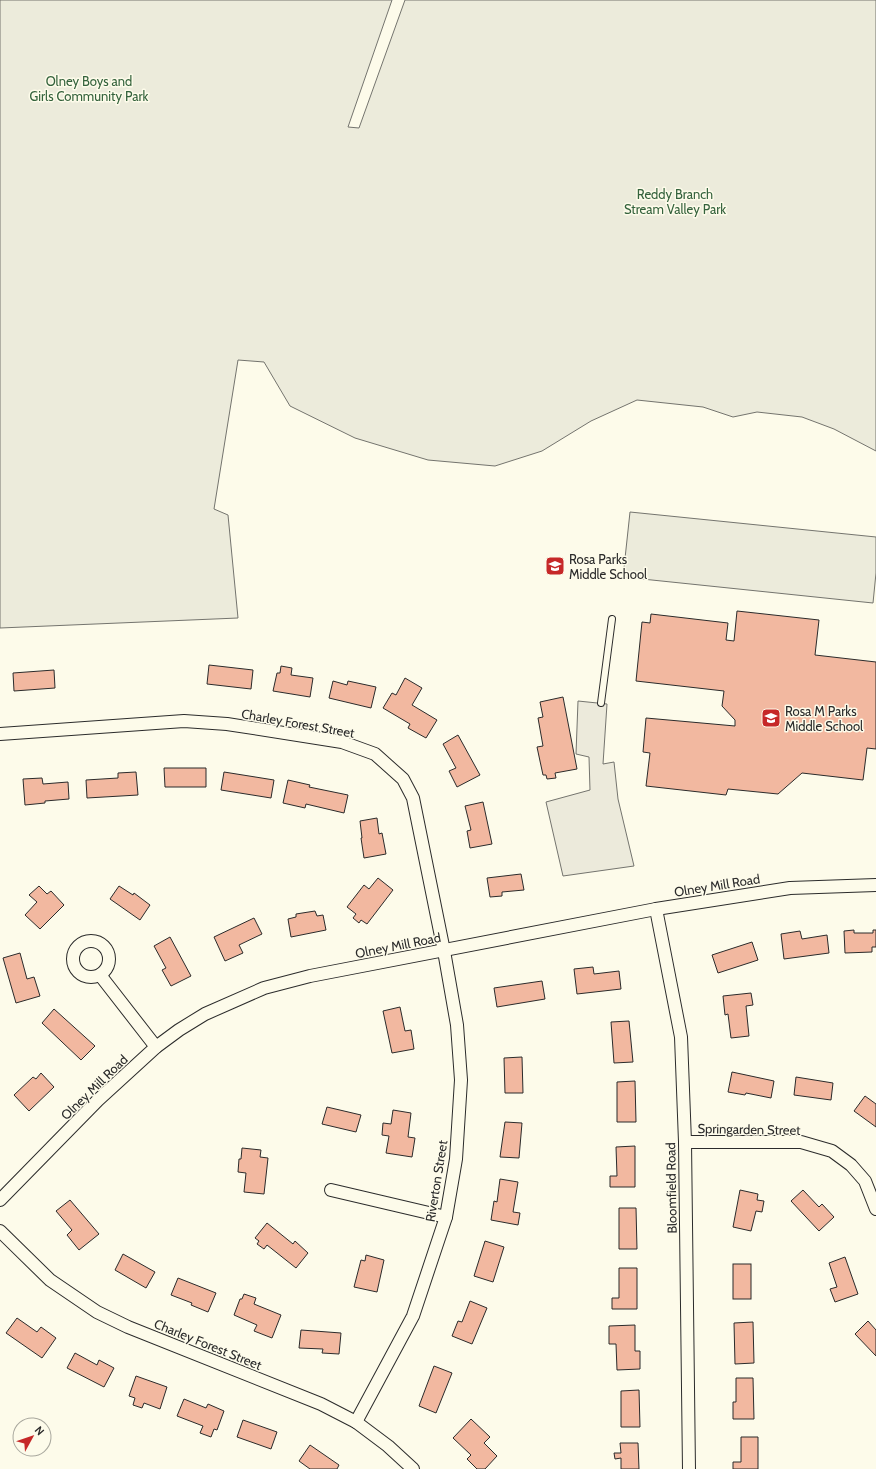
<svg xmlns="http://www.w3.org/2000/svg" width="876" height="1469" font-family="Cabin,sans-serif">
  <rect width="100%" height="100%" fill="#fdfbea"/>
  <g fill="#ecebdb" stroke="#74746e">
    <polygon points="0,0 392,0 348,127 359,128 405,0 876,0 876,451 834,429 802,417 757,412 733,417 703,407 637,400 591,421 542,451 495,466 428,460 355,438 290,406 264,362 238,360 214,509 228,515 238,618 0,628"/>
    <polygon points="630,512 876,537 876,573 873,603 623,577"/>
  </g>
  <polygon fill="#eceadb" stroke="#74746e" points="578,701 607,704 603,764 614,762 618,799 634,866 563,876 546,802 590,790 589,757 576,754"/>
  <g fill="#f2b8a0" stroke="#2b2b2b">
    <polygon points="737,611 819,620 815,655 876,662 876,749 867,748 863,780 802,773 778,794 728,789 726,795 646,786 650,753 643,752 646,718 735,726 735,720 722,706 724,691 636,681 642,622 650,623 651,614 728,623 726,640 734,641"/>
    <polygon points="209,665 253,670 251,689 207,684"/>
    <polygon points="281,666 292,668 291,675 313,678 310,697 273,691 277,673 280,673"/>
    <polygon points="54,670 55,688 14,691 13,673"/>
    <polygon points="405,678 422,688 412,705 437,720 426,738 408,728 410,724 383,708 392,693 396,695"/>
    <polygon points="333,681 347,685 348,681 376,687 371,708 329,698"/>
    <polygon points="563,697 577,769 555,773 556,778 547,779 546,775 543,775 537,747 543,746 538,718 543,717 540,702"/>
    <polygon points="458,735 480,775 457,787 449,771 456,768 443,744"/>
    <polygon points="164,768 206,768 206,787 165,787"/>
    <polygon points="136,772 138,795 87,798 86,780 118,778 118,773"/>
    <polygon points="224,772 274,780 271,798 221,790"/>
    <polygon points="42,778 43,784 68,782 69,799 45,801 45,803 25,805 23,779"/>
    <polygon points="288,780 310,785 309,787 348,795 344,813 306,804 305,808 283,803"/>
    <polygon points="483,802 492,844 470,848 467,831 471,830 465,806"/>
    <polygon points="377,818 379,834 382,833 386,854 364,858 361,838 362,838 360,821"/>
    <polygon points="521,874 524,890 502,892 502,896 490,897 487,878"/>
    <polygon points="378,878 393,890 367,924 361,920 359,923 353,918 356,914 347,907 364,885 369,889"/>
    <polygon points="39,886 47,894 51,891 64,905 40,929 25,915 37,902 29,895"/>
    <polygon points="119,886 133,895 134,893 150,905 140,920 110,899"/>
    <polygon points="315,911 317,916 323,915 326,930 291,937 288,919 296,917 296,914"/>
    <polygon points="254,918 262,934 239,945 243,953 225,961 214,937"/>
    <polygon points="854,930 854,933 873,933 873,930 876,930 876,947 872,947 872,952 845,953 844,931"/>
    <polygon points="800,931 802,939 827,935 829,953 784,959 781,934"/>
    <polygon points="170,937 191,976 171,986 162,970 166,968 154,946"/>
    <polygon points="752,942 758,960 718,973 712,955"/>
    <polygon points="20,953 27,979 34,977 40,996 16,1003 3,958"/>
    <polygon points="593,967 594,974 619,971 621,989 577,994 574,969"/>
    <polygon points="542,981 545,999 497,1007 494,988"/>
    <polygon points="751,993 753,1005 746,1006 749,1036 731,1038 728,1014 725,1015 723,996"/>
    <polygon points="400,1007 405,1031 411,1030 414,1049 392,1053 383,1011"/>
    <polygon points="54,1009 95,1046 81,1060 42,1023"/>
    <polygon points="629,1021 633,1062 614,1063 611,1022"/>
    <polygon points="522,1057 523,1093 505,1093 504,1058"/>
    <polygon points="732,1072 774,1081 771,1098 746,1093 745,1095 728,1092"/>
    <polygon points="41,1073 54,1087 29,1111 14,1095 33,1077 36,1079"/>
    <polygon points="796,1077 833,1083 831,1100 794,1095"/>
    <polygon points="635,1081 636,1122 617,1122 617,1082"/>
    <polygon points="865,1096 876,1104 876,1127 854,1111"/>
    <polygon points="327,1107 361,1115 356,1132 322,1124"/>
    <polygon points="393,1110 411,1113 408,1137 415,1138 412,1157 386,1153 389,1136 382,1135 383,1123 391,1124"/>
    <polygon points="505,1122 522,1123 519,1158 500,1157"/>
    <polygon points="635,1146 635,1187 610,1187 610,1176 617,1176 616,1147"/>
    <polygon points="242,1148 261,1150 260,1157 268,1158 264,1194 244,1192 246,1173 238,1172 239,1159 241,1159"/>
    <polygon points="500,1179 518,1182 513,1212 520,1213 518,1225 491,1220 494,1201 497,1202"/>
    <polygon points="740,1190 758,1194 757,1200 764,1201 762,1212 756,1211 751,1231 733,1227"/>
    <polygon points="803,1190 819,1207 822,1204 834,1217 819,1231 791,1201"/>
    <polygon points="70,1200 99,1234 79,1250 67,1235 72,1230 56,1211"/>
    <polygon points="619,1208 636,1208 637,1249 619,1249"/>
    <polygon points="267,1223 293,1244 295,1241 308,1253 296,1268 267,1245 264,1249 257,1244 259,1241 255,1238"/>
    <polygon points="485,1241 504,1247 493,1282 474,1276"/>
    <polygon points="123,1254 155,1272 146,1288 115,1270"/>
    <polygon points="366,1255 384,1260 377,1292 354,1287 361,1260 365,1261"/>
    <polygon points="845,1257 858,1294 835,1302 830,1289 837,1287 829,1263"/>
    <rect x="733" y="1264" width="18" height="35"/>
    <polygon points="619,1268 637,1268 637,1309 612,1309 612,1298 619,1298"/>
    <polygon points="178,1278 216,1293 208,1312 191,1305 192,1303 171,1295"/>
    <polygon points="244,1294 256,1298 254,1304 281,1315 272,1338 254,1331 257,1325 234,1315 240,1299 242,1299"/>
    <polygon points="470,1301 487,1308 472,1344 452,1336 458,1321 462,1322"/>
    <polygon points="17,1318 37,1332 41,1327 56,1338 42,1358 6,1333"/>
    <polygon points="868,1321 876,1330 876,1356 855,1334"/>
    <polygon points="753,1322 754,1363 735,1364 734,1323"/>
    <polygon points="635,1325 635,1351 640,1351 640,1369 617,1370 616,1344 609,1344 609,1326"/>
    <polygon points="301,1330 341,1333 339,1354 322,1353 323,1349 299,1348"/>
    <polygon points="75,1353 97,1365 99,1360 114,1368 104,1387 67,1368"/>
    <polygon points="434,1366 452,1373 436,1413 419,1406"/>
    <polygon points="136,1376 167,1387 160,1409 144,1403 142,1408 133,1405 135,1398 129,1396"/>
    <polygon points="736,1378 753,1378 754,1419 733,1419 733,1402 736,1402"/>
    <polygon points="639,1390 640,1427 621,1427 621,1391"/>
    <polygon points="184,1399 206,1408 208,1404 224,1411 217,1430 214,1429 211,1437 200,1433 203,1426 177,1416"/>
    <polygon points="471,1419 490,1437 484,1443 497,1456 485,1469 477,1469 467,1459 471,1455 453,1438"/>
    <polygon points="243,1420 277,1432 271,1449 237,1437"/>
    <polygon points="741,1437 758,1437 758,1469 733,1469 733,1462 741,1462"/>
    <polygon points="620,1443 638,1443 639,1469 621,1469 621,1458 615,1459 614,1453 621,1453"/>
    <polygon points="310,1445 339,1465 337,1469 310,1469 299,1461"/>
  </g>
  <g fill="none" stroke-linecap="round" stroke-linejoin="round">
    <g stroke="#2b2b2b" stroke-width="8">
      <polyline id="lane" points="601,703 612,619"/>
    </g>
    <g stroke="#2b2b2b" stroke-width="14">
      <g id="street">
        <polyline points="0,734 184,721 227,724 342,742 375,754 403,779 413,798 444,951 457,1025 461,1080 456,1159 446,1217 413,1316 356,1422"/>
        <polyline points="656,909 681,1037 685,1142 689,1469"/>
        <circle cx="91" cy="959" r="18"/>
        <polyline points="100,975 156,1047"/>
        <polyline points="685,1142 801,1142 832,1151 851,1165 865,1181 876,1209"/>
        <polyline points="331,1190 446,1217"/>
        <polyline points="0,1200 98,1100 156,1047 179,1030 205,1014 264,988 310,976 656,909 790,888 876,885"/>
        <polyline points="0,1231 50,1280 97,1312 128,1327 321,1404 356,1422 388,1446 413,1469"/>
      </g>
    </g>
    <use href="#lane" stroke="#fdfbea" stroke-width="6"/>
    <use href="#street" stroke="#fdfbea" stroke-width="12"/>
  </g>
  <defs>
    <g id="school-square" transform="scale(1)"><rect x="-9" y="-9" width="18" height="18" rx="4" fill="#c62828" stroke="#fdfbea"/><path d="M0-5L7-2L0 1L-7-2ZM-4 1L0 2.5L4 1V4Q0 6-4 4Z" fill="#fff"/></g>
  </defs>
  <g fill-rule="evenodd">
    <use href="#school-square" x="555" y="566"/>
    <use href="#school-square" x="771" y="718"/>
  </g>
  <g text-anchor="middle" stroke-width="3" stroke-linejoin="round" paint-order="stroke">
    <g font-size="13" fill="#34623c" stroke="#fdfbea">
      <text x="89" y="86">Olney Boys and<tspan x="89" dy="15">Girls Community Park</tspan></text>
      <text x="675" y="199">Reddy Branch<tspan x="675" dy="15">Stream Valley Park</tspan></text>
    </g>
    <g font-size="13" fill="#2b2b2b" stroke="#fdfbea" text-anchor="start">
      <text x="569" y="564">Rosa Parks<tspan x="569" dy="15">Middle School</tspan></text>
      <text x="785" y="716">Rosa M Parks<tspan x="785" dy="15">Middle School</tspan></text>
    </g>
    <g font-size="13" fill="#2b2b2b" stroke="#fdfbea">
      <text transform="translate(298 723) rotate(10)" y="5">Charley Forest Street</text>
      <text transform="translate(717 885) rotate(-9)" y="5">Olney Mill Road</text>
      <text transform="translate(398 945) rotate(-11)" y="5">Olney Mill Road</text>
      <text transform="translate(94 1087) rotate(-44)" y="5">Olney Mill Road</text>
      <text transform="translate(749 1129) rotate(1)" y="5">Springarden Street</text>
      <text transform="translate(436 1181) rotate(-81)" y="5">Riverton Street</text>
      <text transform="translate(671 1188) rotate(-91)" y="5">Bloomfield Road</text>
      <text transform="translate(208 1344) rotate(22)" y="5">Charley Forest Street</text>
    </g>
  </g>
  <g transform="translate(32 1437) rotate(50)"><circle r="19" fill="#fdfbea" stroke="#a9a89e"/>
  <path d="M0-3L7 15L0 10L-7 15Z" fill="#c62828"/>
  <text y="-6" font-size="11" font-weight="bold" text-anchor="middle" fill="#2b2b2b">N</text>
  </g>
</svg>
